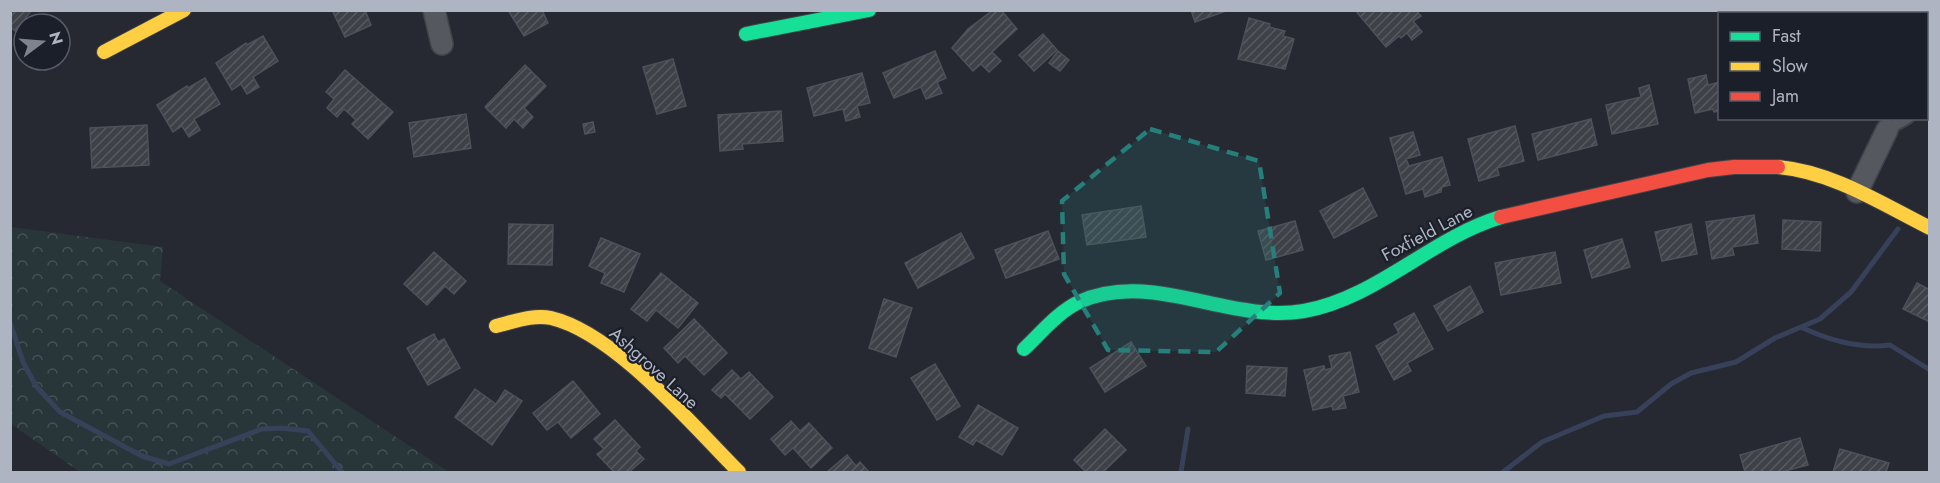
<svg xmlns="http://www.w3.org/2000/svg" width="1940" height="483" font-family="Jost,sans-serif">
  <defs>
    <pattern id="forest-crowns" width="20" height="18" patternUnits="userSpaceOnUse" patternTransform="scale(1.5)"><rect width="20" height="18" fill="#283639"/><path d="M2 6a3 3 0 1 1 6 0M12 15a3 3 0 1 1 6 0" fill="none" stroke="#455154"/></pattern>
    <pattern id="building-hatch" width="6" height="6" patternUnits="userSpaceOnUse" patternTransform="scale(1.5)"><rect width="6" height="6" fill="#3e4148"/><path d="M-1 1l2-2M0 6l6-6M5 7l2-2" fill="none" stroke="#575a61"/></pattern>
  </defs>
  <rect width="100%" height="100%" fill="#262931"/>
  <polygon fill="url(#forest-crowns)" points="11,227 163,247 160,281 449,472 80,472 11,424"/>
  <g fill="none" stroke-linecap="round" stroke-linejoin="round">
    <g stroke="#374159" stroke-width="5">
      <polyline points="10,322 23,362 36,386 60,412 142,456 169,464 262,429 281,428 308,431 342,472"/>
      <path d="M 1803,328 C 1831,341 1859,349 1890,345 L 1930,370"/>
      <polyline points="1181,472 1188,429"/>
      <polyline points="1503,472 1542,442 1604,416 1637,412 1671,384 1691,373 1736,362 1775,338 1820,319 1851,292 1898,229"/>
    </g>
  </g>
  <g fill="url(#building-hatch)" stroke="#4d5159" stroke-width="1.5">
    <polygon points="10,10 32,10 15,31 10,27"/>
    <polygon points="332,10 365,10 371,25 345,37"/>
    <polygon points="508,10 542,10 548,23 524,36"/>
    <polygon points="993,10 1001,10 1017,29 992,52 1001,61 989,72 981,64 973,71 952,48 968,29"/>
    <polygon points="1191,10 1225,10 1226,11 1195,22"/>
    <polygon points="1355,10 1416,10 1421,16 1413,21 1422,32 1412,40 1407,33 1401,38 1399,36 1386,47"/>
    <polygon points="1249,18 1270,24 1269,27 1285,31 1283,36 1294,39 1285,69 1238,59"/>
    <polygon points="1043,34 1057,50 1034,71 1019,55"/>
    <polygon points="263,36 278,61 253,77 259,87 247,94 241,84 232,90 216,63 246,43 247,45"/>
    <polygon points="935,51 946,78 937,82 942,93 926,99 921,87 894,98 883,73"/>
    <polygon points="1058,51 1069,60 1060,71 1049,63"/>
    <polygon points="673,59 686,106 657,114 643,67"/>
    <polygon points="525,65 546,86 524,108 533,117 523,128 514,119 506,128 485,107"/>
    <polygon points="345,70 393,112 368,139 352,124 356,120 344,109 337,117 327,108 334,99 326,92"/>
    <polygon points="862,73 870,103 857,106 860,117 846,121 843,109 814,116 807,88"/>
    <polygon points="1706,75 1708,85 1720,82 1720,111 1714,112 1713,109 1695,113 1688,79"/>
    <polygon points="205,78 220,104 194,119 200,130 189,137 182,126 173,132 157,105 187,86 188,88"/>
    <polygon points="1649,85 1658,124 1612,134 1606,105 1641,97 1639,88"/>
    <polygon points="781,111 783,141 742,144 743,149 720,151 718,115"/>
    <polygon points="466,114 471,148 414,157 409,123"/>
    <polygon points="1591,119 1597,145 1538,160 1532,134"/>
    <polygon points="593,122 595,132 585,134 583,124"/>
    <polygon points="147,125 149,165 92,168 90,128"/>
    <polygon points="1515,126 1524,161 1497,168 1499,175 1479,181 1468,139"/>
    <polygon points="1413,132 1420,155 1406,159 1409,166 1442,157 1450,185 1442,187 1441,192 1425,197 1423,189 1406,194 1390,138"/>
    <polygon points="1363,188 1377,216 1334,238 1320,211"/>
    <polygon points="1141,206 1146,237 1087,245 1082,215"/>
    <polygon points="1754,215 1758,243 1732,247 1734,255 1712,259 1706,222"/>
    <polygon points="1783,220 1821,222 1820,251 1782,249"/>
    <polygon points="1295,221 1303,250 1266,260 1258,231"/>
    <polygon points="509,224 553,225 552,265 508,264"/>
    <polygon points="1691,224 1697,254 1662,261 1655,232"/>
    <polygon points="1048,231 1059,259 1006,278 995,250"/>
    <polygon points="961,233 974,258 918,288 905,263"/>
    <polygon points="601,238 640,254 624,292 601,283 605,273 589,266"/>
    <polygon points="1622,239 1630,267 1592,278 1584,250"/>
    <polygon points="434,252 466,281 454,294 445,286 427,305 404,284"/>
    <polygon points="1555,252 1561,283 1501,295 1495,263"/>
    <polygon points="661,273 698,303 678,328 656,310 647,321 631,309"/>
    <polygon points="1917,283 1930,290 1930,322 1903,309"/>
    <polygon points="1470,286 1483,312 1448,331 1434,306"/>
    <polygon points="884,299 912,308 896,357 869,348"/>
    <polygon points="1414,313 1433,349 1407,363 1411,371 1394,380 1376,346 1399,333 1394,324"/>
    <polygon points="694,319 727,353 704,375 685,356 678,363 664,348"/>
    <polygon points="434,334 438,342 444,339 460,368 428,385 407,348"/>
    <polygon points="1131,342 1146,366 1105,392 1090,368"/>
    <polygon points="1350,352 1359,392 1343,396 1346,408 1333,410 1332,406 1313,410 1304,370 1324,366 1325,370 1332,368 1329,356"/>
    <polygon points="935,364 960,406 937,420 911,378"/>
    <polygon points="1247,366 1287,368 1285,396 1246,393"/>
    <polygon points="732,370 741,379 749,372 773,397 750,419 725,394 721,398 712,390"/>
    <polygon points="573,381 600,414 571,438 558,422 547,430 533,413"/>
    <polygon points="475,389 496,404 505,390 522,401 492,445 455,417"/>
    <polygon points="978,405 1018,428 1002,455 976,440 973,445 959,437"/>
    <polygon points="615,420 640,447 636,451 644,459 629,472 614,472 597,454 604,449 594,439"/>
    <polygon points="791,421 800,431 809,423 832,448 811,468 793,448 785,455 771,439"/>
    <polygon points="1105,429 1126,450 1103,472 1086,472 1074,460"/>
    <polygon points="1800,438 1808,465 1781,472 1745,472 1740,455"/>
    <polygon points="1840,449 1889,463 1886,472 1833,472"/>
    <polygon points="847,455 856,466 860,462 869,472 827,472"/>
  </g>
  <g fill="none" stroke-linecap="round" stroke-linejoin="round">
    <g stroke="#424349" stroke-width="14">
      <g id="lane">
        <polyline points="1926,109 1930,107"/>
        <polyline points="1887,130 1908,118"/>
      </g>
    </g>
    <g stroke="#424349" stroke-width="24">
      <g id="street">
        <polyline points="434,10 442,44"/>
        <polyline points="1857,192 1887,130"/>
      </g>
    </g>
    <g stroke="#424349" stroke-width="16">
      <g id="fast">
        <polyline points="746,34 869,10"/>
        <path d="M 1024,349 C 1041,333 1058,312 1079,302 C 1152,269 1229,324 1304,311 C 1377,298 1431,238 1501,217"/>
      </g>
    </g>
    <g stroke="#424349" stroke-width="16">
      <g id="slow">
        <polyline points="104,52 184,10"/>
        <path d="M 1778,167 C 1833,172 1882,204 1930,228"/>
        <path d="M 496,326 C 513,322 533,314 551,318 C 615,333 692,425 739,472"/>
      </g>
    </g>
    <g stroke="#424349" stroke-width="16">
      <polyline id="jam" points="1501,217 1708,170 1734,167 1778,167"/>
    </g>
    <use href="#lane" stroke="#55585f" stroke-width="10"/>
    <use href="#street" stroke="#55585f" stroke-width="21"/>
    <use href="#fast" stroke="#16e098" stroke-width="14"/>
    <use href="#slow" stroke="#ffcf43" stroke-width="14"/>
    <use href="#jam" stroke="#f24e42" stroke-width="14"/>
  </g>
  <path fill="#277f7b" fill-opacity="0.2" stroke="#277f7b" stroke-width="4.5" stroke-dasharray="12 8" stroke-linejoin="round" d="M 1150,129 L 1259,161 L 1280,293 L 1216,352 L 1108,350 L 1064,274 L 1062,201 Z"/>
  <g text-anchor="middle" stroke-width="4.5" stroke-linejoin="round" paint-order="stroke">
    <g font-size="18" fill="#afb4c2" stroke="#1a1f2a">
      <text transform="translate(1427 233) rotate(-28)" y="6">Foxfield Lane</text>
      <text transform="translate(654 368) rotate(42)" y="6">Ashgrove Lane</text>
    </g>
  </g>
  <rect width="1940" height="483" fill="none" stroke="#afb4c2" stroke-width="24"/>
  <rect x="1718" y="12" width="210" height="108" fill="#1a1f2a" stroke="#565b67" stroke-width="1.5"/>
  <rect x="1730" y="32" width="30" height="9" fill="#16e098" stroke="#565b67" stroke-width="1.5"/>
  <text x="1772" y="42" font-size="18" fill="#afb4c2">Fast</text>
  <rect x="1730" y="62" width="30" height="9" fill="#ffcf43" stroke="#565b67" stroke-width="1.5"/>
  <text x="1772" y="72" font-size="18" fill="#afb4c2">Slow</text>
  <rect x="1730" y="92" width="30" height="9" fill="#f24e42" stroke="#565b67" stroke-width="1.5"/>
  <text x="1772" y="102" font-size="18" fill="#afb4c2">Jam</text>
  <g transform="translate(42 42) rotate(74)"><circle r="28" fill="#1a1f2a" stroke="#565b67" stroke-width="1.5"/>
  <path d="M0-4.5L10 22L0 15L-10 22Z" fill="#7f838f"/>
  <text y="-9" font-size="16" font-weight="bold" text-anchor="middle" fill="#afb4c2">N</text>
  </g>
</svg>
